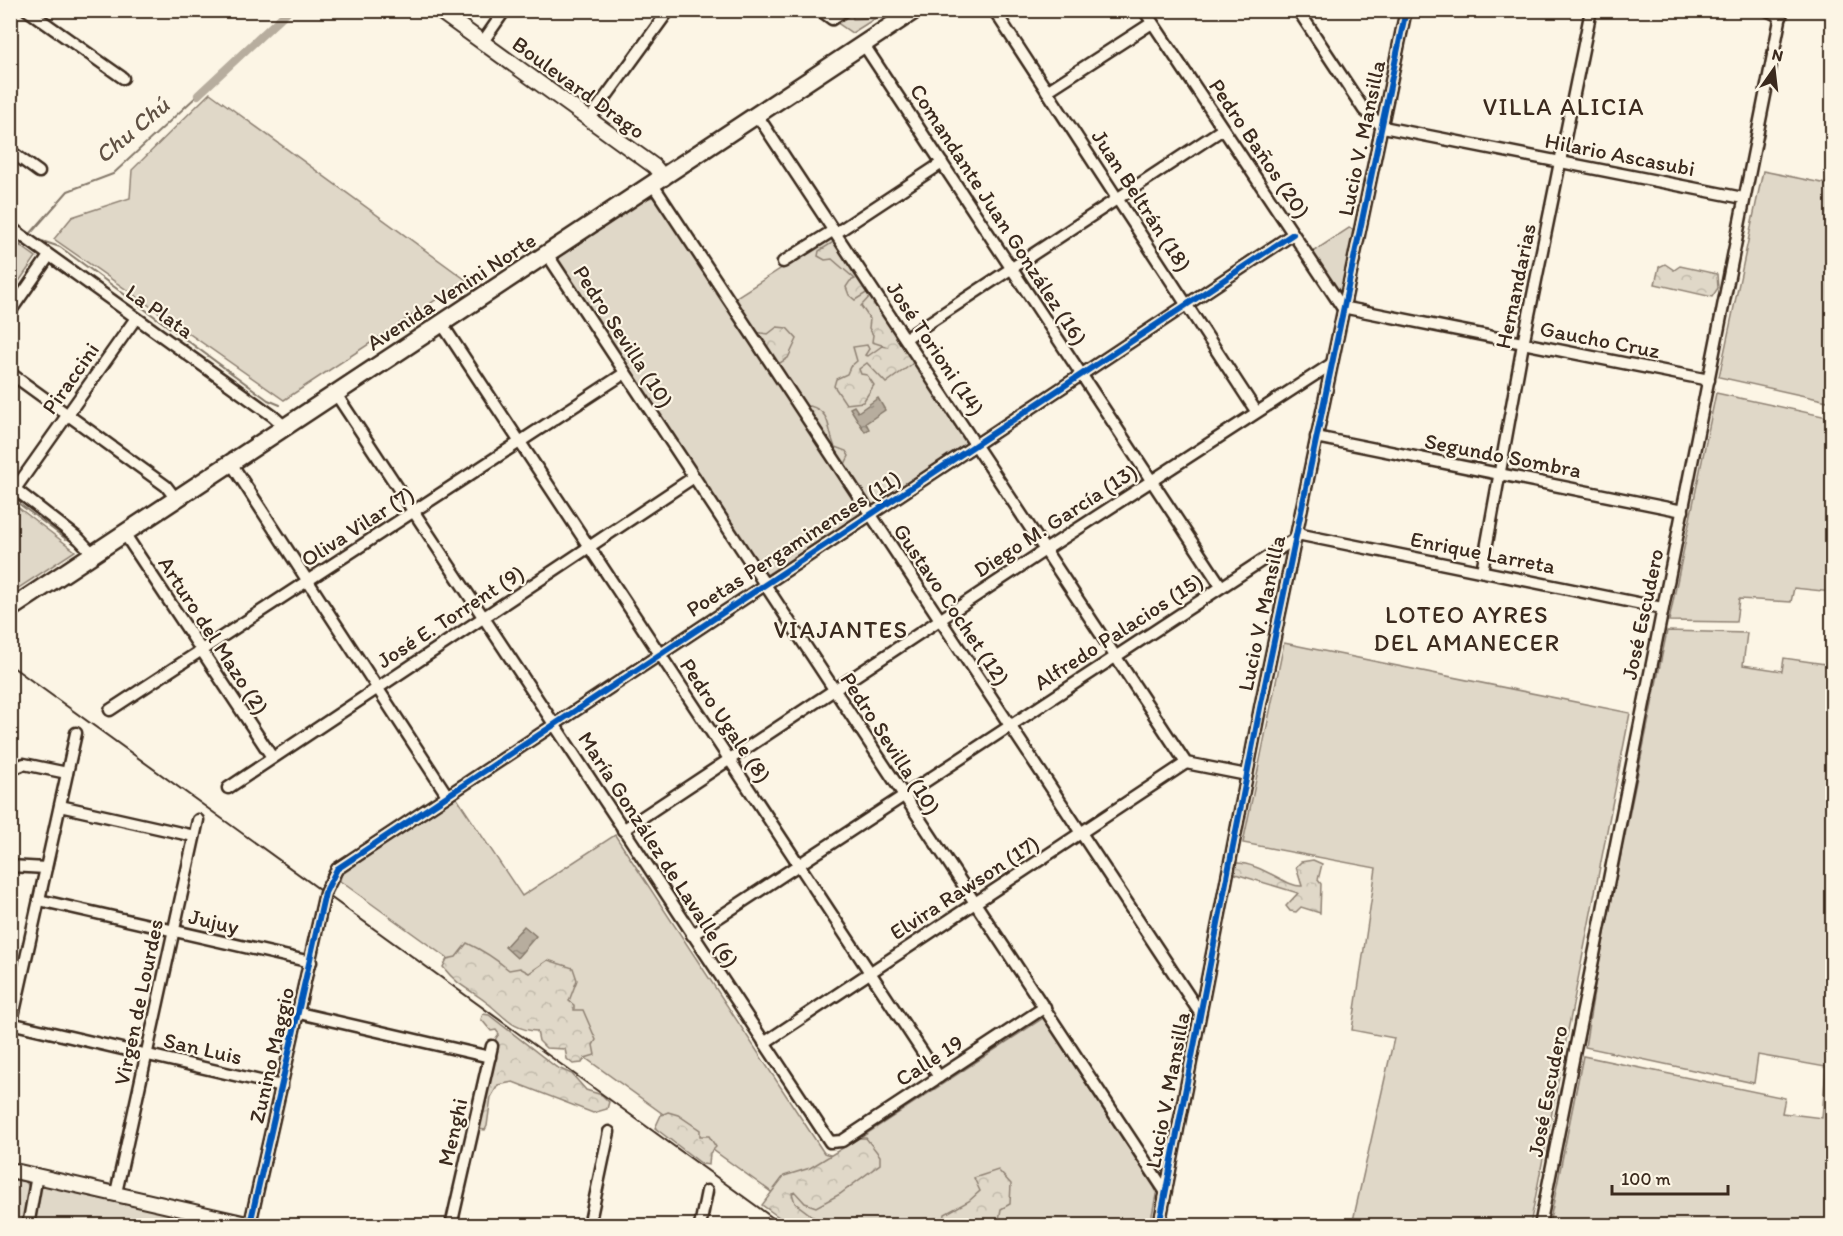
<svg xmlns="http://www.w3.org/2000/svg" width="1843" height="1236" font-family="Itim,sans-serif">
  <defs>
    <pattern id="forest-crowns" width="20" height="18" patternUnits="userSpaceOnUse" patternTransform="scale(1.5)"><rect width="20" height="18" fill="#e0d8c8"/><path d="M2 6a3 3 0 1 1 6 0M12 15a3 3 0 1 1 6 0" fill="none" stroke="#c1baab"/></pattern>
    <pattern id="water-ripples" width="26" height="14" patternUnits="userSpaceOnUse" patternTransform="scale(1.5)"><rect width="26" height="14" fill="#b7ad9e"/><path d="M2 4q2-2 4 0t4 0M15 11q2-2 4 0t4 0" fill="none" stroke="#968d80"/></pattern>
  </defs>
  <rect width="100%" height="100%" fill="#fcf5e5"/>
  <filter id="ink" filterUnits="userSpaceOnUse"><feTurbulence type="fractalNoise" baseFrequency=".0167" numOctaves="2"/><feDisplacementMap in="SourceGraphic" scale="12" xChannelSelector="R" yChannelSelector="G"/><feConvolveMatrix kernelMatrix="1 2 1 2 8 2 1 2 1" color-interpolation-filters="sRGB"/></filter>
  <g filter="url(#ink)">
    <g fill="#e0d8c8" stroke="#8e8173" stroke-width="1.5">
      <polygon points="820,11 887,11 852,33"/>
      <polygon points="210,93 466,280 284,400 54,239 72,217 130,198 132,170"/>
      <polygon points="1763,171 1832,185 1832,402 1719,377"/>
      <polygon points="654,197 727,303 833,235 969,444 765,576 557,260 560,256 648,198"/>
      <polygon points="1349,228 1356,230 1342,293 1338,293 1311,253"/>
      <polygon points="11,239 36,257 11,293"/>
      <polygon points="1716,393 1832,418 1832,592 1794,588 1791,602 1739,599 1736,622 1669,621"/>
      <polygon points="11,502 75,551 11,593 10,593"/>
      <polygon points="1667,631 1747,633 1743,665 1782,671 1784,658 1832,665 1832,1225 1549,1225 1583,1056 1785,1098 1782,1113 1822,1118 1826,1067 1758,1055 1754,1083 1585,1047 1598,967"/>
      <polygon points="1284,643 1630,713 1530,1225 1352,1225 1394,1038 1352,1030 1376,868 1243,843"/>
      <polygon points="456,797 522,896 615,835 824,1153 833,1156 1043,1018 1155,1188 1156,1195 1150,1225 817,1225 340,881 341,875"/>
      <polygon points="10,1179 26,1182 30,1188 24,1222 20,1225 11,1224"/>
      <polygon points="46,1185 225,1225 31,1226 39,1188"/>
    </g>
    <g fill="url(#forest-crowns)" stroke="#8e8173" stroke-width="1.5">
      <polygon points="851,11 851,10 890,11 874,18 853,19"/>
      <polygon points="835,241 868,292 855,300 849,295 846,287 850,281 855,279 832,259 825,260 818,256 819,251"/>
      <polygon points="1665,264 1674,270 1680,266 1717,274 1718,288 1712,297 1655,284 1659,267"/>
      <polygon points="873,293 890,327 896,330 895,336 902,338 914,359 912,364 886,383 867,363 859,369 861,374 867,375 874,385 863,402 846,404 834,386 836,379 847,374 850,367 857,361 853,347 867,345 869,349 865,355 868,356 882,346 888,347 872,342 873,335 869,328 870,319 861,306"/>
      <polygon points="777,327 787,328 797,339 788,358 780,363 773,362 767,346 760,343 754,332 768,334"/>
      <path d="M 810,406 C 832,412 827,430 835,447 L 846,451 L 849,456 L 845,464 L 841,465 L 803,407 Z"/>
      <path d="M 1313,860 L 1322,864 L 1318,880 L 1321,884 L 1320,913 L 1301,907 L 1296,912 L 1290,911 L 1286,906 L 1298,893 L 1232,873 L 1235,863 C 1260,862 1288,888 1302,886 L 1296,867 L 1301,862 Z"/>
      <path d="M 467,943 C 482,950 496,959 509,970 L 520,968 L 529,973 L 548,960 L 573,968 L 577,980 L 569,1001 L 574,1005 L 574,1010 L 583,1010 L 596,1040 L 593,1045 L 595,1055 L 585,1058 L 582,1063 L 573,1064 L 567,1059 L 565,1049 L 546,1048 L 539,1041 L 537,1031 C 511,1030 505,1016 486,1002 C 468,988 459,987 443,967 L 447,959 L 456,957 Z"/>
      <polygon points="483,1014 489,1015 556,1067 572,1074 586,1090 602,1095 609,1102 607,1109 593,1113 513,1082 498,1085 491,1097 487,1126 485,1130 478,1129 496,1038 499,1034 496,1030 491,1031 481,1019"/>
      <polygon points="668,1112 678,1115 700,1130 700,1136 709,1136 716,1147 710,1153 709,1165 702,1164 655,1128 661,1115"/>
      <polygon points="859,1138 866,1138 880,1156 880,1164 840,1194 816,1207 805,1203 795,1192 792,1193 795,1203 824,1225 790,1225 762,1205 784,1176 810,1168"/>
      <polygon points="998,1170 1011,1184 1010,1204 1001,1209 998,1225 943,1225 945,1214 969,1201 980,1191 974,1178"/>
    </g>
    <g fill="url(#water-ripples)" stroke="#85796b" stroke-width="1.5">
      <polygon points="878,398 885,410 866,423 869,429 865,432 850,408 854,406 858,412"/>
      <polygon points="524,926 536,936 517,958 505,947"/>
    </g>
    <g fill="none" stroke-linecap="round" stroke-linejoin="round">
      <g stroke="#85796b" stroke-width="2">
        <polyline points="31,233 68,191 113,174 198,95"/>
        <polyline points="36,239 60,247 268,400 280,405"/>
        <polyline points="10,254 22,244"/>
        <polyline points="10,497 66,539"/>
      </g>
      <polyline stroke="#b7ad9e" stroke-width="8" points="198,95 289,10"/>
      <g stroke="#3b2a1e" stroke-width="15">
        <g id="minor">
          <polyline points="27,10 123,78"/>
          <polyline points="820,10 832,19 845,10"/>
          <polyline points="994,10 1256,411"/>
          <polyline points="1144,10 1342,307 1709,380"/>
          <polyline points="1298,10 1364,110 1383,127 1743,198"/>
          <polyline points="1767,10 1781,17"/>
          <polyline points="482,43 505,10"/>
          <polyline points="864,45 1221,586"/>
          <polyline points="1047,91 1152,23"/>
          <polyline points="757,115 1186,763 1247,775"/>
          <polyline points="589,120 669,10"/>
          <polyline points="10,151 39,172"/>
          <polyline points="653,185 1200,1013"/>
          <polyline points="10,227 273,416 285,427"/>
          <polyline points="836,233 942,163"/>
          <polyline points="547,254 1165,1191"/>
          <polyline points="783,262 834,230"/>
          <polyline points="10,312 49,256"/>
          <polyline points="442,324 939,1077"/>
          <polyline points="906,338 1223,129"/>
          <polyline points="10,373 166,486 176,499"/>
          <polyline points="336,394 830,1142 842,1141 1045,1007"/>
          <polyline points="1316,437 1683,511"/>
          <polyline points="231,463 447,795"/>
          <polyline points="11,486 79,539 93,554"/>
          <polyline points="15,489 136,318"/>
          <polyline points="124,533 272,757"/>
          <polyline points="1297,534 1662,608"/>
          <polyline points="1482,571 1523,344 1591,10"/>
          <polyline points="110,710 625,373"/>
          <polyline points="10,770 24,764 67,773"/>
          <polyline points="228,788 694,477"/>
          <polyline points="60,806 194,836"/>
          <polyline points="623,830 1045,550 1330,365"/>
          <polyline points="10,866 46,868"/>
          <polyline points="39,900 311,962"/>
          <polyline points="692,935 1296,538"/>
          <polyline points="299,1013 490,1057"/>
          <polyline points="10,1023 282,1086"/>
          <polyline points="10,1030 76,733"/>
          <polyline points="764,1043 1186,763"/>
          <polyline points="116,1193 198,820"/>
          <polyline points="250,1224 325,893 337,869 1293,234"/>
          <polyline points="28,1226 37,1175"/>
          <polyline points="451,1226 492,1046"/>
          <polyline points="589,1226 609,1132"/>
          <polyline points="700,1226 707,1191"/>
          <polyline points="1159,1226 1260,708 1406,10"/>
          <polyline points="1540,1226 1782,10"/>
        </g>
      </g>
      <g stroke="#3b2a1e" stroke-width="18">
        <g id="major">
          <polyline points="438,10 654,166 664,178"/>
          <polyline points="10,1170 256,1226"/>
        </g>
      </g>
      <g stroke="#3b2a1e" stroke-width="21">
        <polyline id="highway" points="10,609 915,10"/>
      </g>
      <use href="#minor" stroke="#fcf5e5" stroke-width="10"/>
      <use href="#major" stroke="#fcf5e5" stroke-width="14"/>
      <use href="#highway" stroke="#fcf5e5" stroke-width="16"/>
      <polyline stroke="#3b2a1e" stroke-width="2" points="10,665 784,1226"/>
      <g stroke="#fcf5e5" stroke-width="10">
        <g id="cycleway">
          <polyline points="250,1224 325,893 337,869 1293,234"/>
          <polyline points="1159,1226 1260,708 1406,10"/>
        </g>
      </g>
      <use href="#cycleway" stroke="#0057b8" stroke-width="6"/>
    </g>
  </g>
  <g text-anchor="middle" stroke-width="4.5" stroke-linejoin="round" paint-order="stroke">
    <g font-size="22" fill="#3b2a1e" stroke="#fcf5e5">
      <text transform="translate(579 87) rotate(36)" y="8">Boulevard Drago</text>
      <text transform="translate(1361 138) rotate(-78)" y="8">Lucio V. Mansilla</text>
      <text transform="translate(1260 148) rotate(56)" y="8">Pedro Baños (20)</text>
      <text transform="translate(1620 154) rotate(11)" y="8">Hilario Ascasubi</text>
      <text transform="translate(1142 200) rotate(57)" y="8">Juan Beltrán (18)</text>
      <text transform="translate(999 214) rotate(57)" y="8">Comandante Juan González (16)</text>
      <text transform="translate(1515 286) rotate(-78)" y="8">Hernandarias</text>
      <text transform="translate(451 291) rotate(-33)" y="8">Avenida Venini Norte</text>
      <text transform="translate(160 311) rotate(35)" y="8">La Plata</text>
      <text transform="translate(624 336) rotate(57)" y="8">Pedro Sevilla (10)</text>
      <text transform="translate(1600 339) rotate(11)" y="8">Gaucho Cruz</text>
      <text transform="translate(936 348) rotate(56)" y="8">José Torioni (14)</text>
      <text transform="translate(70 378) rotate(-55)" y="8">Piraccini</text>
      <text transform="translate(1503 455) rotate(11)" y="8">Segundo Sombra</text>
      <text transform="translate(1055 520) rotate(-33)" y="8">Diego M. García (13)</text>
      <text transform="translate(357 526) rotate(-33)" y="8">Oliva Vilar (7)</text>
      <text transform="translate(793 543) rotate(-33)" y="8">Poetas Pergaminenses (11)</text>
      <text transform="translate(1483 552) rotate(11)" y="8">Enrique Larreta</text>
      <text transform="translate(952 604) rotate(56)" y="8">Gustavo Cochet (12)</text>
      <text transform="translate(1261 613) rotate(-78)" y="8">Lucio V. Mansilla</text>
      <text transform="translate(1642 614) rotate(-78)" y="8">José Escudero</text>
      <text transform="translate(450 616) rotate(-33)" y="8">José E. Torrent (9)</text>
      <text transform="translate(1118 631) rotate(-33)" y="8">Alfredo Palacios (15)</text>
      <text transform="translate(214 635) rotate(57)" y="8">Arturo del Mazo (2)</text>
      <text transform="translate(726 720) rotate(56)" y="8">Pedro Ugale (8)</text>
      <text transform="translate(891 743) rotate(57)" y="8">Pedro Sevilla (10)</text>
      <text transform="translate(659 849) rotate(57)" y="8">María González de Lavalle (6)</text>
      <text transform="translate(964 887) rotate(-33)" y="8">Elvira Rawson (17)</text>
      <text transform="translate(214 921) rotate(13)" y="8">Jujuy</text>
      <text transform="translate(138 1002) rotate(-78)" y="8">Virgen de Lourdes</text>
      <text transform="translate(203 1048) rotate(13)" y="8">San Luis</text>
      <text transform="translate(271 1055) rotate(-77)" y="8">Zunino Maggio</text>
      <text transform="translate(929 1060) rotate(-33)" y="8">Calle 19</text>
      <text transform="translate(1167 1090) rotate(-79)" y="8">Lucio V. Mansilla</text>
      <text transform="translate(1547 1091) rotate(-79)" y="8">José Escudero</text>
      <text transform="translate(452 1132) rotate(-77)" y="8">Menghi</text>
    </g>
    <g font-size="24" letter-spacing="1.5" fill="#3b2a1e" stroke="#fcf5e5">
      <text x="1564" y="115">VILLA ALICIA</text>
      <text x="1467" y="623">LOTEO AYRES<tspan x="1467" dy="28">DEL AMANECER</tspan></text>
      <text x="841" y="638">VIAJANTES</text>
    </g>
    <g font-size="24" font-style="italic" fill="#605144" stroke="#fcf5e5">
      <text transform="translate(132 130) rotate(-40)" y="8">Chu Chú</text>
    </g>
  </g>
  <rect width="1843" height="1236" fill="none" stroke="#fcf5e5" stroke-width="36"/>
  <rect x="18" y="18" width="1807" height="1200" fill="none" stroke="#3b2a1e" stroke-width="2" filter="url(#ink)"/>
  <g transform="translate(1774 69) rotate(14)" stroke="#fcf5e5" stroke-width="4.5" paint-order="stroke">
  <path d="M0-4.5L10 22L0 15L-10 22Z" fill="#3b2a1e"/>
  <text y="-9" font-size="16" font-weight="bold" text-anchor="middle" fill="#3b2a1e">N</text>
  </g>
  <path d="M1612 1185v9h116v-9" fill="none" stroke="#3b2a1e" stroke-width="3"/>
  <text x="1621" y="1185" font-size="18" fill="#3b2a1e" stroke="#fcf5e5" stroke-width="4.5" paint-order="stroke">100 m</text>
</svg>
